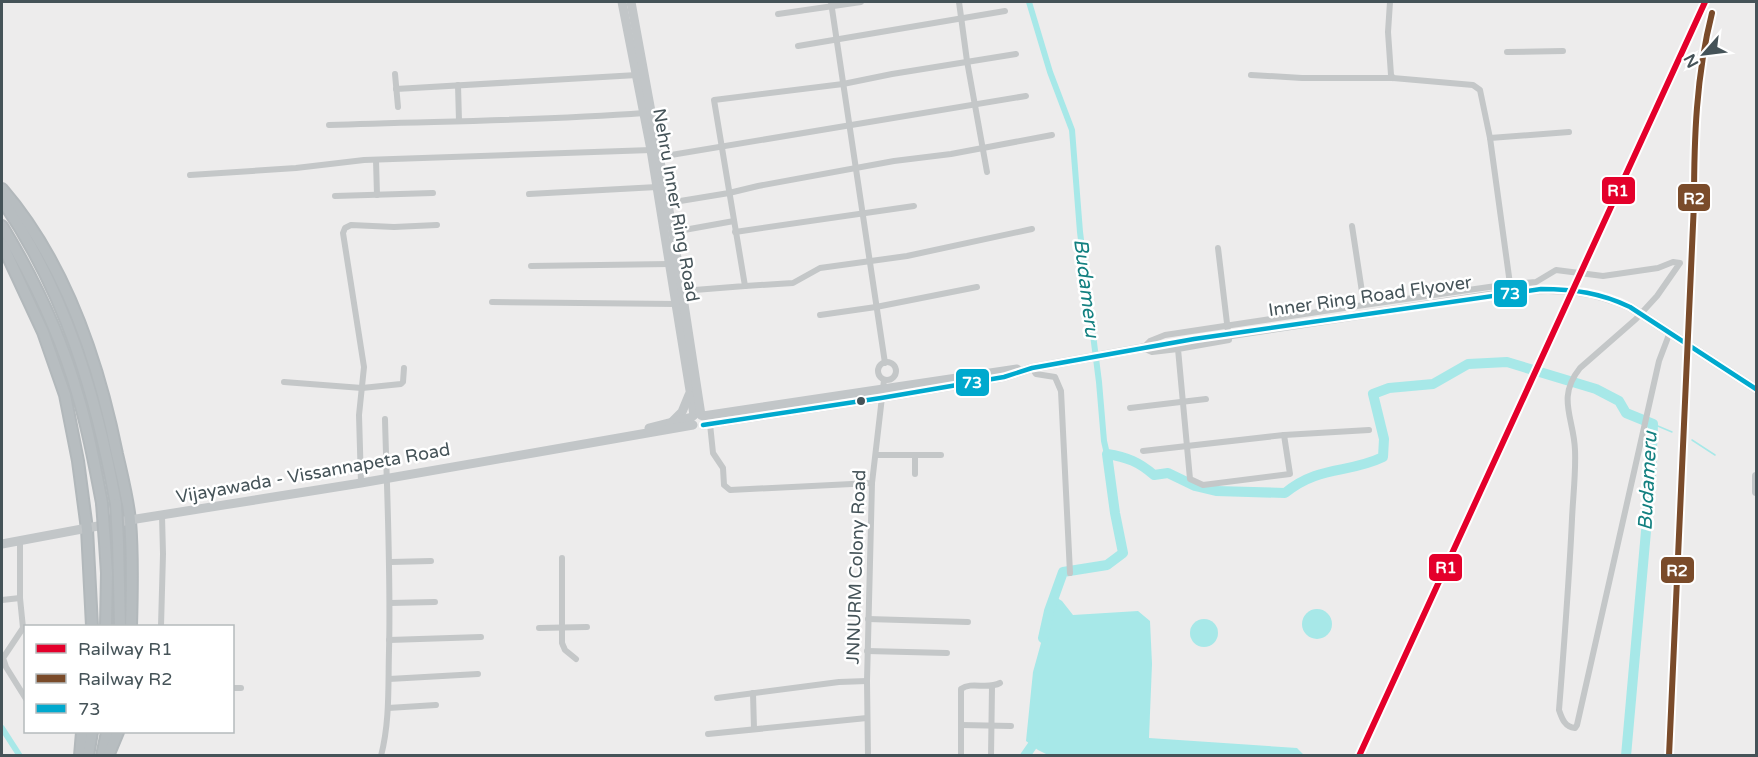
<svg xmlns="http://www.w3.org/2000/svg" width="1758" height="757" font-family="'Varela Round',sans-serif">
  <rect width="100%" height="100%" fill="#edecec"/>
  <g fill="#a7e8e8">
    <polygon points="1054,596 1062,601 1073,615 1138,611 1150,621 1152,664 1149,738 1297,748 1304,755 1050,756 1038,750 1026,741 1033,672"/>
    <circle cx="1317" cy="624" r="15"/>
    <circle cx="1204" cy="633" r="14"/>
  </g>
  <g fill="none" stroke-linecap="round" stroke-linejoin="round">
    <g stroke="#a7e8e8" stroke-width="1.5">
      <polyline points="1653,424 1672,432"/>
      <polyline points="1692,440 1715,455"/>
    </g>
    <g stroke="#a7e8e8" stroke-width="6">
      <polyline points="1029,2 1050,72 1072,130 1080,232 1099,382 1104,441 1107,454"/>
      <polyline points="2,728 20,756"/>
    </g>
    <g stroke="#a7e8e8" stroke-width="10">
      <path d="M 1043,638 L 1049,611 L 1063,572 L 1107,565 L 1123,553 L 1115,513 L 1107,454 C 1127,457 1139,462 1154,475 L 1168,473 L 1195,486 L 1216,491 L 1285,493 C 1319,465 1348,474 1383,457 L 1384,439 L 1373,394 L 1389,388 L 1433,384 L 1468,364 L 1507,362 L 1596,389 L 1619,401 L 1626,413 L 1653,424 L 1651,475 L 1626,756"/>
      <polyline points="1025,756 1034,743 1033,733"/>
    </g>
    <g stroke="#b2b8bb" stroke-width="14">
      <g id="highway">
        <path d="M 2,189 C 65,262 98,360 117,454 C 122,476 128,499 130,521 C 133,556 132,592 131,626"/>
        <path d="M 2,200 C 66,293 96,395 116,504"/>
        <path d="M 2,226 C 34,279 61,336 78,396 C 89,431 95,467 102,503"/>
        <polyline points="2,244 43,332 65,395 78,461 87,529 92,626"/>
        <polyline points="118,541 120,626"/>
        <polyline points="105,543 107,573 106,626"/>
        <polyline points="80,756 82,732"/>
        <polyline points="88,756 92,732"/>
        <polyline points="102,756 107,732"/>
        <polyline points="108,756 118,732"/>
      </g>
    </g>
    <g stroke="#c4c7c8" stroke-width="6">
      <polyline points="831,2 885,363"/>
      <polyline points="959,2 967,61 987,172"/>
      <polyline points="1390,2 1388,32 1391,75 1393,78"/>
      <polyline points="778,14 861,2"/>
      <polyline points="798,46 1005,11"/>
      <polyline points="1507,52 1563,51"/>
      <polyline points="395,74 398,107"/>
      <polyline points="1251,75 1302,78 1393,78 1473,85 1480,90 1490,138 1510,284 1364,305 1352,226"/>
      <polyline points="458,85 459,121"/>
      <polyline points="396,89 637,75"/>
      <path d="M 329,125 C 434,121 539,121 644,113"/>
      <polyline points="1490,138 1569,132"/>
      <polyline points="659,157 1026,96"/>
      <polyline points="376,160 377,195"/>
      <polyline points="190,175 296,168 364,160 651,150"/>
      <polyline points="529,194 657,187"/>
      <polyline points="335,196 433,193"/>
      <polyline points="668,203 729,193 758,186 894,161 951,154 1052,135"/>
      <polyline points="673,232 734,221"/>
      <polyline points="735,232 914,206"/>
      <polyline points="1218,248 1229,340 1178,349 1190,479 1203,485 1290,474 1284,435"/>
      <polyline points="531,266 669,264"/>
      <path d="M 1510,284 L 1536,282 L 1556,270 L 1603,276 L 1658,268 L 1673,262 L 1680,263 L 1657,296 L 1636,319 L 1580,368 C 1556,398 1574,418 1575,450 C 1576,473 1573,496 1572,519 C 1569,583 1564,646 1559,710 C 1562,719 1565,727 1575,728 L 1577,725 L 1659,361 L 1670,332"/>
      <polyline points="745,286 793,283 820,268 907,256 1032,229"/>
      <polyline points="682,291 745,286 714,100 843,84 892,74 1016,54"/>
      <polyline points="492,302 676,304"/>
      <polyline points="820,315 876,307 977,287"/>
      <polyline points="1178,349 1152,352 1143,348 1150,341 1165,335 1364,305"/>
      <circle cx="887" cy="371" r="9"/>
      <polyline points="1032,368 1036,374 1055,377 1061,391 1070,573"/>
      <polyline points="284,382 362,388 401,384 403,382 404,368"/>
      <polyline points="1130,408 1206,399"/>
      <polyline points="710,424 713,453 723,468 724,485 730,490 872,483"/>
      <polyline points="1143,451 1284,435 1369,430"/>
      <polyline points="876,455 941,455"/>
      <polyline points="915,455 915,474"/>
      <polyline points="361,483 359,415 364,367 343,233 345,228 351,225 394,227 437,225"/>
      <polyline points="20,541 20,598 23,628 3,658 6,667 26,699"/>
      <polyline points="562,558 562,643 565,650 576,659"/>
      <polyline points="391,562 431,561"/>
      <polyline points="2,600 20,598"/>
      <polyline points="390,603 435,602"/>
      <polyline points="868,619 968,622"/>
      <polyline points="161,626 163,554 162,516"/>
      <polyline points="539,628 587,627"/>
      <polyline points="389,640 481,637"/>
      <polyline points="867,651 947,653"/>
      <polyline points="389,679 478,674"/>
      <polyline points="232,688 241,688"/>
      <polyline points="753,693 754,729"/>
      <polyline points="717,698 839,682 867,681"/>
      <polyline points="388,708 436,705"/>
      <polyline points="961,725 1011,726"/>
      <polyline points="708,734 867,718"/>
      <path d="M 381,756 C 390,721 388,686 389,651 C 391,574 387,496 385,419"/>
      <polyline points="868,756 867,681 872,483 884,380"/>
      <path d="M 961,756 L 961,689 C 972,681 987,690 1000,683"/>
      <polyline points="991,756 992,687"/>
    </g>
    <polyline stroke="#c4c8ca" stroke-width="8" points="1756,476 1756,492"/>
    <g stroke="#c2c6c8" stroke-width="9">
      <polyline points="622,2 651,150 694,415"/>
      <polyline points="631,2 673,232 701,415"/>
      <polyline points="703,416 1017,369"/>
      <polyline points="673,421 682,412 689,395"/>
      <polyline points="703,425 881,398 1004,377 1032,368 1143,348"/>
      <polyline points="649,428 692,417"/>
      <polyline points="2,544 130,520 361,483 693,425"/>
    </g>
    <use href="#highway" stroke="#b7bdc0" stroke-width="10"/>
    <g stroke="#b2b8bb" stroke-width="14" stroke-linecap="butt">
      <g id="highway-bridge">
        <polyline points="102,503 105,543"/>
        <polyline points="116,504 118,541"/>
      </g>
    </g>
    <path stroke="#c2c6c8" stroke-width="9" d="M 1143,348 L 1519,291 C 1559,287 1593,290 1630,307 L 1756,389"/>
    <use href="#highway-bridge" stroke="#b7bdc0" stroke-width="10"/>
    <g stroke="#fff" stroke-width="9">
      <path id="bus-1" d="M 703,425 L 881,398 L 1004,377 L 1032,368 L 1194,339 L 1541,289 C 1574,289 1601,293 1630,307 L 1756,389"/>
    </g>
    <use href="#bus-1" stroke="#00a9ce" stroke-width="4.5"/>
    <g stroke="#fff" stroke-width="10">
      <polyline id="rail-1" points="1359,756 1705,2"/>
    </g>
    <g stroke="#fff" stroke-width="10">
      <path id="rail-2" d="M 1669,756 L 1694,203 C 1694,139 1696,76 1712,13"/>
    </g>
    <use href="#rail-1" stroke="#e4002b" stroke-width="6"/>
    <use href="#rail-2" stroke="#7a4b2a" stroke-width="6"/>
  </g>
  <circle fill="#455358" stroke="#fff" stroke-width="2" cx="861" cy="401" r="5"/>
  <g text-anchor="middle" stroke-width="5" stroke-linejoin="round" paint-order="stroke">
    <g font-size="18" fill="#455358" stroke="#fff">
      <text transform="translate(676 205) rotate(80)" y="6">Nehru Inner Ring Road</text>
      <text transform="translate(1370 296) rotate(-8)" y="6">Inner Ring Road Flyover</text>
      <text transform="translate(313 473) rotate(-10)" y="6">Vijayawada - Vissannapeta Road</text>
      <text transform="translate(856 567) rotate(-88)" y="6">JNNURM Colony Road</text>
    </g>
    <g font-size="20" font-style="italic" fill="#138080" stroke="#fff">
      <text transform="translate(1087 288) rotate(83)" y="7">Budameru</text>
      <text transform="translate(1647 481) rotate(-87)" y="7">Budameru</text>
    </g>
  </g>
  <g stroke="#fff" stroke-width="2">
    <rect x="1601" y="176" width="35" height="29" rx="6" fill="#e4002b"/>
    <rect x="1677" y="183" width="34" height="29" rx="6" fill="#7a4b2a"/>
    <rect x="1493" y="279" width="35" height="29" rx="6" fill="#00a9ce"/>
    <rect x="955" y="368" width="35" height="29" rx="6" fill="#00a9ce"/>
    <rect x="1428" y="553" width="35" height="29" rx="6" fill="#e4002b"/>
    <rect x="1660" y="556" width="35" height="28" rx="6" fill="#7a4b2a"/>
  </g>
  <g font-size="16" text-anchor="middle" font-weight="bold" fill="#fff">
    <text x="1618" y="196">R1</text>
    <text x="1694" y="204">R2</text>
    <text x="1510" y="299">73</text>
    <text x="972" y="388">73</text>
    <text x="1446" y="573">R1</text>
    <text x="1677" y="576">R2</text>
  </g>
  <rect width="1758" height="757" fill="none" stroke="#455358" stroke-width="6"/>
  <rect x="24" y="625" width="210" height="108" fill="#ffffff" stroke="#b5babc" stroke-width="1.5"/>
  <rect x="36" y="644" width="30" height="9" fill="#e4002b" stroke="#b5babc" stroke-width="1.5"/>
  <text x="78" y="655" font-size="18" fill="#455358">Railway R1</text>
  <rect x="36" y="674" width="30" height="9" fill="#7a4b2a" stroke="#b5babc" stroke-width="1.5"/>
  <text x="78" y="685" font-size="18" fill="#455358">Railway R2</text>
  <rect x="36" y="704" width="30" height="9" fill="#00a9ce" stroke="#b5babc" stroke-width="1.5"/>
  <text x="78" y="715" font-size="18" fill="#455358">73</text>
  <g transform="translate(1704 54) rotate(242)" stroke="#ffffff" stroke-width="4.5" paint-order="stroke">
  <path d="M0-4.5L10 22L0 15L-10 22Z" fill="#455358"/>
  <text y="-9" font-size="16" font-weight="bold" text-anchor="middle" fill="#455358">N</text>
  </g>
</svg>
